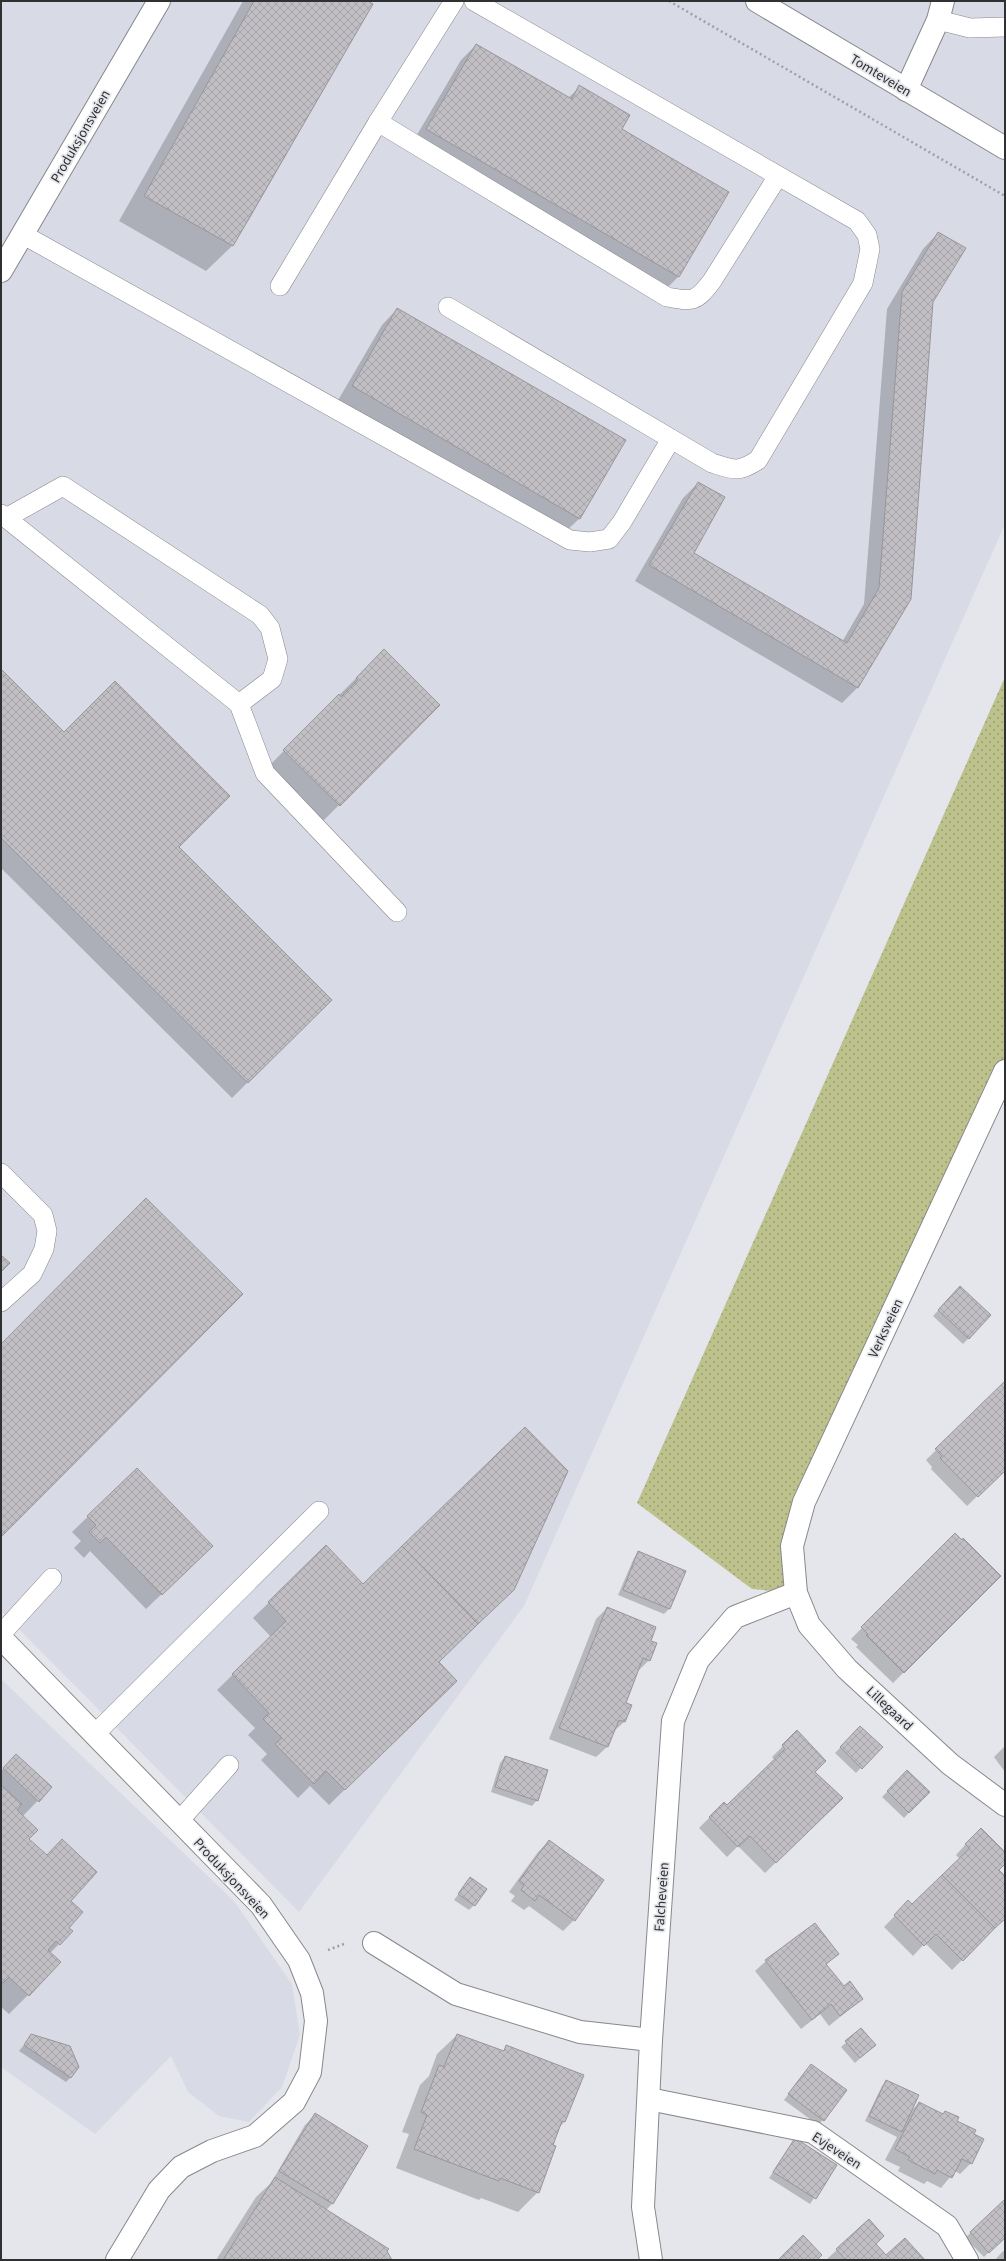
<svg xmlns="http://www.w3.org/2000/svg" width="1006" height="2261" font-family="'Source Sans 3',sans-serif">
  <defs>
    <pattern id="green-dots" width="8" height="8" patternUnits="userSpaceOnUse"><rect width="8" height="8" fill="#bdc18b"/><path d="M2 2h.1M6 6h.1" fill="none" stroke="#9a9d72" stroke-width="1.8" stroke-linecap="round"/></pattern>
    <pattern id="building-cross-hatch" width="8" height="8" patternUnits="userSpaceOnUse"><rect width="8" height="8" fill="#c1bfc3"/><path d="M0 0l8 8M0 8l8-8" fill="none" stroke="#a6a4a8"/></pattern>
  </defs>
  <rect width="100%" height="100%" fill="#e5e6eb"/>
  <g fill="#d8dbe6">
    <polygon points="1,1 1005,1 1005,524 524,1606 299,1912 1,1611"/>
    <polygon points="1,1679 234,1901 292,1984 300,2035 282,2087 249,2122 219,2116 188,2092 171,2056 95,2134 1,2067"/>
  </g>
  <polygon fill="url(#green-dots)" points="1005,677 1005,1071 804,1502 796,1593 752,1589 637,1503"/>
  <g fill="#0003">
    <polygon points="243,1 366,1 372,4 250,218 232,246 206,271 119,221"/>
    <polygon points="476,45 568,98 580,87 621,129 679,276 663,292 411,145 461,60"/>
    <polygon points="938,233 910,599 857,688 842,703 635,581 683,498 698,483 693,553 842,642 864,604 887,309 923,249"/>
    <polygon points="397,309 580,518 564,533 337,402 382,325"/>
    <polygon points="384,650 439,705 313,831 259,776"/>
    <polygon points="1,670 330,1000 232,1098 1,868"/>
    <polygon points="960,1287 990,1316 963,1344 933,1316"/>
    <polygon points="1005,1382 1005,1469 967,1506 931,1469 932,1467 926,1460"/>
    <polygon points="137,1469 196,1561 146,1609 90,1551 84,1558 74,1548 81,1541 72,1532"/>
    <polygon points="955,1534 1000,1576 893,1683 856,1647 858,1645 851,1639"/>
    <polygon points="326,1547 438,1663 440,1696 329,1805 310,1786 298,1798 261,1760 267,1754 248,1735 255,1728 217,1690 271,1637 253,1618"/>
    <polygon points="639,1552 669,1609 664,1614 618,1595 634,1558"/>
    <polygon points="607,1608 650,1641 649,1660 638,1671 624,1703 624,1722 613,1732 607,1747 596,1757 549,1739 596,1619"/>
    <polygon points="860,1727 881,1747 856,1773 835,1753"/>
    <polygon points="797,1732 813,1772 842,1798 765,1873 738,1846 727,1857 699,1828 724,1803 727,1807 775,1760 772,1757"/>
    <polygon points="1005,1746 1005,1772 994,1757"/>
    <polygon points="16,1755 51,1787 22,1817 28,1839 69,1901 67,1928 59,1944 50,1953 28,1995 9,2014 1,2007 1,1771"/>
    <polygon points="505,1757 537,1800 532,1806 491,1792 500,1763"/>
    <polygon points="907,1772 928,1792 904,1818 882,1797"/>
    <polygon points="549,1841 574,1920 563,1931 529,1906 524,1910 511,1901 515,1896 509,1892 538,1852"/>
    <polygon points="966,1844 1005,1854 1005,1863 998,1870 1005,1877 1005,1917 952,1970 925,1943 913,1956 884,1927 908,1902 912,1906 960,1859 956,1855"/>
    <polygon points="470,1879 474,1905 469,1910 454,1900"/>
    <polygon points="837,1954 826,1965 843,1987 862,1999 829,2026 820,2014 801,2029 755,1971 766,1961"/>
    <polygon points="861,2029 869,2050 855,2063 841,2047"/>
    <polygon points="32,2035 71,2077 66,2082 19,2051"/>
    <polygon points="457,2035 502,2052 507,2047 565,2121 559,2128 538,2192 518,2212 481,2198 479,2200 396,2168 409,2134 402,2132 420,2085 429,2076 437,2054"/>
    <polygon points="811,2065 823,2120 818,2125 784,2100"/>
    <polygon points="887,2081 910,2112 919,2103 942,2115 945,2112 971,2163 960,2174 955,2171 941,2188 927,2181 924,2184 898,2171 900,2167 885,2160 897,2137 865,2121 882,2086"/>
    <polygon points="315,2115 367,2147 332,2204 326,2210 386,2251 391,2260 216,2260 256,2197 271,2183 305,2125"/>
    <polygon points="795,2139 836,2165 810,2204 769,2178"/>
    <polygon points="1005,2200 1004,2237 984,2257 965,2238"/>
    <polygon points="869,2220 875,2244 886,2257 923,2260 826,2260"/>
    <polygon points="1005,2250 1005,2260 995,2260 1002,2252"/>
  </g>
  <g fill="url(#building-cross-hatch)" stroke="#98969a">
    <polygon points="254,1 368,1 373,4 233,246 144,196"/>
    <polygon points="476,44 572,99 579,85 630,115 622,129 729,192 679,277 426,129"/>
    <polygon points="938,232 966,248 933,302 911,599 858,688 649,565 698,482 725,497 694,553 847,643 879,588 902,292"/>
    <polygon points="397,308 626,440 580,519 352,386"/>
    <polygon points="384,649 440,705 340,806 283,750 339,694 341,697 358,680 356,678"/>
    <polygon points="1,669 64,732 115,681 230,796 179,847 332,1000 248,1083 1,838"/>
    <polygon points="146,1198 243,1294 1,1537 1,1344"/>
    <polygon points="1,1255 10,1263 1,1272"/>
    <polygon points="960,1286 991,1315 969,1339 938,1310"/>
    <polygon points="1005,1381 1005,1471 978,1497 940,1458 942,1456 935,1449"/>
    <polygon points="525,1427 568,1471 514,1590 478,1624 402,1546"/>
    <polygon points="137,1468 213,1546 162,1595 106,1537 100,1543 89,1532 96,1525 87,1516"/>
    <polygon points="955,1533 962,1540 963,1538 1001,1576 904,1673 866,1635 868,1634 861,1627"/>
    <polygon points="326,1545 363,1584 402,1546 478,1624 439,1662 457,1681 345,1790 326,1771 314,1784 275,1744 282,1738 263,1719 269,1713 232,1674 286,1621 268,1602"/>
    <polygon points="638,1551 686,1571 670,1609 623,1590"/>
    <polygon points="607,1607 656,1627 651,1641 657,1643 650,1661 643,1658 626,1703 632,1705 625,1722 619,1720 608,1747 559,1728"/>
    <polygon points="860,1726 883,1747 862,1769 840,1747"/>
    <polygon points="797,1730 826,1761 815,1772 843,1798 776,1863 750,1836 738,1847 709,1817 724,1802 727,1805 785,1749 782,1745"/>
    <polygon points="16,1754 52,1787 39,1802 3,1768"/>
    <polygon points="505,1756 548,1770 538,1801 495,1787"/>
    <polygon points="907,1770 930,1792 909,1813 887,1791"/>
    <polygon points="1,1785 22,1804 17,1810 38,1830 29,1839 47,1855 62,1839 97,1872 71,1901 83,1912 69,1928 73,1931 60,1945 56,1941 48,1950 61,1962 29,1996 9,1977 3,1983 1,1981"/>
    <polygon points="981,1828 1005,1852 1005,1864 999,1870 1005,1876 1005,1919 995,1928 942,1875 970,1848 965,1844"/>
    <polygon points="549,1840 604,1880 575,1921 539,1895 535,1901 521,1890 524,1885 519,1881"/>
    <polygon points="942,1875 995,1928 963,1961 936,1934 924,1946 894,1915 908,1900 912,1904"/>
    <polygon points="470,1877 487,1889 475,1906 458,1894"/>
    <polygon points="815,1923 839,1954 826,1964 844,1986 850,1981 863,1999 840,2016 831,2004 812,2020 765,1960"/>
    <polygon points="861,2028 876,2045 860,2058 845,2041"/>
    <polygon points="31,2034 70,2046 79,2067 71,2078 24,2045"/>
    <polygon points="457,2034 504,2051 506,2045 584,2075 565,2122 562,2121 553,2145 556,2146 539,2193 500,2178 499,2181 414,2149 427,2115 421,2112 439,2065 444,2067"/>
    <polygon points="811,2064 847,2090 824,2121 788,2094"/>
    <polygon points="886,2080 919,2095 902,2132 869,2116"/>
    <polygon points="919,2102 943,2114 945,2111 959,2117 957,2121 976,2130 974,2134 984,2139 972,2164 962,2159 952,2178 937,2170 935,2174 908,2160 910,2157 895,2149"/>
    <polygon points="315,2113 368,2146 333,2204 279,2171"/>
    <polygon points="795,2138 837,2165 816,2199 773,2172"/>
    <polygon points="275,2177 389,2249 387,2251 392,2260 223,2260"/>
    <polygon points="1005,2199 1005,2238 989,2253 970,2232"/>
    <polygon points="869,2219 884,2236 876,2244 886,2255 905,2238 925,2260 846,2260 836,2249"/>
    <polygon points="803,2235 822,2255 817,2260 778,2260"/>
  </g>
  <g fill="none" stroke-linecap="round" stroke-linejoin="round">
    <g stroke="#87888c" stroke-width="20">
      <g id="service">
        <polyline points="938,20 970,28 1005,27"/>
        <path d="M 378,122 L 667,297 C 693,302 696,302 712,281 L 778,176"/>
        <polyline points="22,234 570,540 590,542 609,539 622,522 671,439"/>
        <polyline points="280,286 378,122 454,1"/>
        <path d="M 448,307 L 712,463 C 734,470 738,473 758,460 L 863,283 L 870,249 L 867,235 L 857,221 L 474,1"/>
        <polyline points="1,514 239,704 265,773 397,912"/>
        <polyline points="6,518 63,486 260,615 270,628 278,659 272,679 239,704"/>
        <polyline points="1,1173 43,1215 47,1231 44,1249 32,1274 1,1302"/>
        <polyline points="1,1634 52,1578"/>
        <polyline points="94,1735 319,1511"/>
        <polyline points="179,1821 229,1765"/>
      </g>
    </g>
    <g stroke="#87888c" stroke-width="24">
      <g id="minor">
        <polyline points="906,90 938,20 943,1"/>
        <polyline points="1,271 159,1"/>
        <polyline points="1005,1071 804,1502 792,1546 796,1593 809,1625 847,1669 950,1764 1005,1805"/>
        <polyline points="1,1638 261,1905 299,1960 312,1993 316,2021 310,2072 294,2102 255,2136 212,2151 181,2167 159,2190 117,2260"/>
        <polyline points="374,1943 456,1994 580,2032 651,2040"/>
        <polyline points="649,2099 813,2132 947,2226 967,2260"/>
        <polyline points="651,2260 643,2207 651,2040 673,1721 698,1660 735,1617 796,1593"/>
      </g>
    </g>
    <g stroke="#87888c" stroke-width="24">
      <polyline id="tertiary" points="757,1 1005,148"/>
    </g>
    <g stroke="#9fa0a4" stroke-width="2.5" stroke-dasharray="2 3" stroke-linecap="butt">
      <polyline points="669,1 1005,196"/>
      <polyline points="328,1950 344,1944"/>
    </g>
    <use href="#service" stroke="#fff" stroke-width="19"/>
    <use href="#minor" stroke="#fff" stroke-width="22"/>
    <use href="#tertiary" stroke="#fff" stroke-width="22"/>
  </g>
  <g text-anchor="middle" stroke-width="3.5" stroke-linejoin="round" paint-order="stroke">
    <g font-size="14" fill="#2f3032" stroke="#e5e6eb">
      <text transform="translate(881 75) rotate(31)" y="5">Tomteveien</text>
      <text transform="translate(80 136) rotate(-60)" y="5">Produksjonsveien</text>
      <text transform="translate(885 1328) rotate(-65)" y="5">Verksveien</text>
      <text transform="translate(890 1708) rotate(43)" y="5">Lillegaard</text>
      <text transform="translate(232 1878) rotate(47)" y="5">Produksjonsveien</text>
      <text transform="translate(661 1897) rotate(-86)" y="5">Falcheveien</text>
      <text transform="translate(837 2150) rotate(33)" y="5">Evjeveien</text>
    </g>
  </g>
  <rect width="1006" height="2261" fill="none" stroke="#2f3032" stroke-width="4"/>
</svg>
